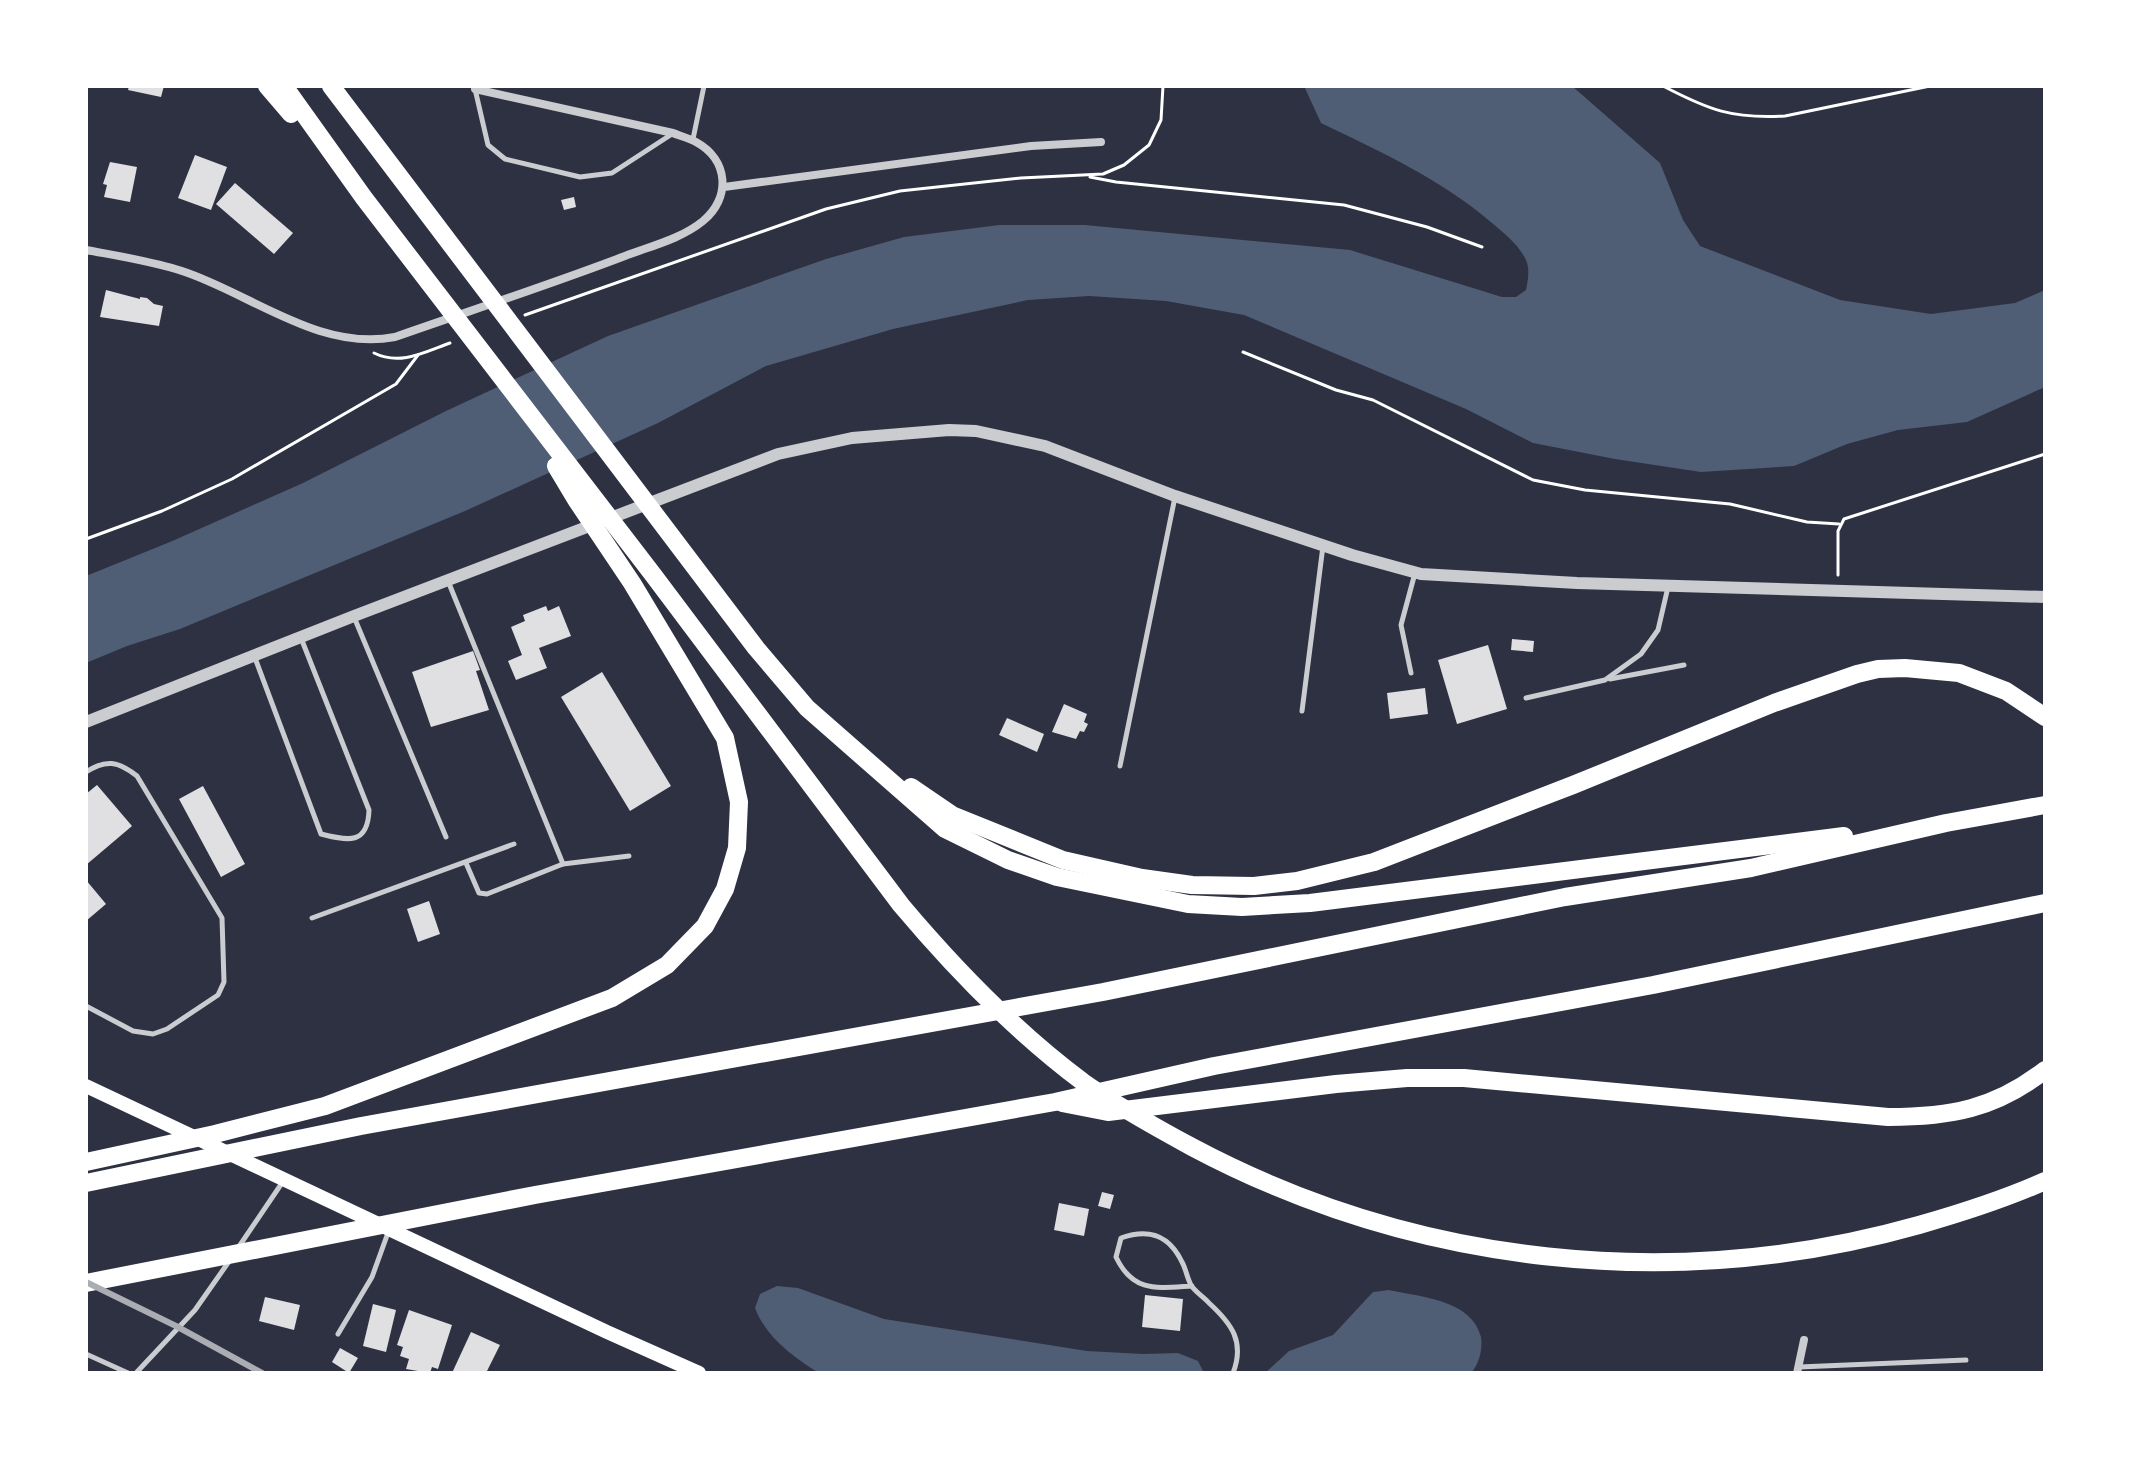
<svg xmlns="http://www.w3.org/2000/svg" width="2131" height="1459" font-family="'Source Sans 3',sans-serif">
  <rect width="100%" height="100%" fill="#2d3142"/>
  <g fill="#4f5d75">
    <path d="M 1304,86 L 1572,86 L 1660,163 L 1683,220 L 1700,246 L 1840,300 L 1931,314 L 2015,303 L 2045,290 L 2045,387 L 1967,422 L 1898,430 L 1847,444 L 1794,466 L 1701,472 L 1615,459 L 1533,443 L 1466,409 L 1244,315 L 1166,301 L 1089,296 L 1028,300 L 893,329 L 766,366 L 658,423 L 465,511 L 180,629 L 127,646 L 86,663 L 86,576 L 170,542 L 303,483 L 446,411 L 608,336 L 826,259 L 904,237 L 999,225 L 1085,225 L 1350,250 L 1502,297 L 1516,297 L 1526,290 C 1528,280 1530,269 1526,260 C 1519,245 1504,233 1492,223 C 1441,179 1381,152 1321,123 Z"/>
    <path d="M 777,1286 L 798,1288 L 884,1319 L 1087,1351 L 1143,1354 L 1178,1353 L 1198,1361 L 1204,1373 L 819,1373 C 793,1357 766,1337 755,1308 L 760,1294 Z"/>
    <path d="M 1389,1290 C 1421,1297 1472,1300 1481,1337 C 1483,1349 1479,1364 1471,1373 L 1265,1373 L 1289,1351 L 1333,1335 L 1373,1292 Z"/>
  </g>
  <g fill="#e0e0e3">
    <polygon points="129,86 164,86 161,97 128,90"/>
    <polygon points="195,155 227,167 211,210 178,198"/>
    <polygon points="110,162 137,167 130,202 104,197 107,185 103,184"/>
    <polygon points="235,183 293,233 274,254 216,204"/>
    <polygon points="574,197 576,207 564,210 561,200"/>
    <polygon points="106,290 140,299 140,297 147,298 154,304 163,306 159,326 100,317"/>
    <polygon points="546,606 548,611 559,606 571,636 539,648 547,668 516,680 508,661 522,655 511,627 525,621 523,615"/>
    <polygon points="1512,639 1534,641 1533,652 1511,650"/>
    <polygon points="1488,645 1507,709 1457,724 1438,660"/>
    <polygon points="473,651 480,670 476,671 489,710 431,727 412,672"/>
    <polygon points="602,672 671,786 630,811 561,697"/>
    <polygon points="1425,688 1428,714 1390,719 1387,693"/>
    <polygon points="1064,704 1087,714 1084,722 1088,724 1084,732 1080,731 1076,739 1052,732"/>
    <polygon points="1007,718 1044,734 1037,752 999,735"/>
    <polygon points="97,785 132,826 86,865 86,794"/>
    <polygon points="203,786 245,864 221,877 179,799"/>
    <polygon points="86,880 106,904 86,921"/>
    <polygon points="429,901 440,934 418,942 407,909"/>
    <polygon points="1102,1192 1114,1195 1110,1209 1098,1206"/>
    <polygon points="1059,1203 1089,1209 1084,1236 1054,1230"/>
    <polygon points="1145,1295 1183,1299 1180,1331 1142,1327"/>
    <polygon points="265,1297 300,1305 294,1330 259,1321"/>
    <polygon points="373,1304 396,1310 386,1352 363,1346"/>
    <polygon points="409,1310 452,1325 438,1369 432,1367 430,1373 406,1369 409,1359 400,1356 403,1347 397,1345"/>
    <polygon points="471,1332 500,1345 486,1373 452,1373"/>
    <polygon points="340,1348 358,1358 349,1373 332,1362"/>
  </g>
  <g fill="none" stroke-linecap="round" stroke-linejoin="round">
    <g stroke="#fff" stroke-width="3">
      <path d="M 1663,86 C 1709,110 1732,119 1785,116 L 1930,86"/>
      <polyline points="1090,177 1116,182 1344,205 1427,227 1482,247"/>
      <polyline points="525,315 826,209 900,191 1021,178 1103,174 1124,165 1149,145 1161,120 1163,86"/>
      <polyline points="1243,352 1336,390 1373,400 1533,480 1585,490 1730,504 1807,522 1839,524"/>
      <path d="M 374,353 C 400,366 425,352 450,343"/>
      <polyline points="86,539 162,511 232,479 396,384 418,355"/>
      <polyline points="1838,575 1838,531 1844,519 2045,454"/>
    </g>
    <g stroke="#caccd0" stroke-width="5">
      <polyline points="475,89 488,145 505,159 580,177 612,173 672,134"/>
      <polyline points="693,139 704,86"/>
      <polyline points="448,581 563,864"/>
      <polyline points="354,617 446,837"/>
      <path d="M 255,658 L 321,834 C 348,841 368,845 369,810 L 301,638"/>
      <polyline points="1411,673 1401,625 1415,573"/>
      <polyline points="1610,679 1684,665"/>
      <polyline points="1526,698 1605,680 1641,654 1658,630 1668,587"/>
      <polyline points="1302,711 1323,546"/>
      <polyline points="1120,766 1175,497"/>
      <path d="M 86,772 C 106,759 118,761 137,776 L 222,918 L 224,982 L 218,995 L 167,1029 L 153,1034 L 133,1031 L 86,1006"/>
      <polyline points="466,863 479,893 487,894 563,864 629,856"/>
      <polyline points="312,918 514,844"/>
      <polyline points="238,1248 284,1180"/>
      <path d="M 1192,1286 C 1157,1288 1133,1293 1116,1257 L 1121,1238 C 1149,1228 1169,1235 1182,1262 C 1186,1269 1187,1278 1191,1285 C 1195,1292 1204,1297 1209,1303 C 1232,1324 1245,1342 1233,1373"/>
      <polyline points="338,1334 372,1277 389,1230"/>
      <polyline points="86,1354 128,1373"/>
      <polyline points="1799,1367 1966,1360"/>
      <polyline points="136,1373 195,1310 230,1260"/>
    </g>
    <g stroke="#caccd0" stroke-width="8">
      <polyline points="724,187 1031,146 1101,142"/>
      <path d="M 86,250 C 118,256 151,261 182,271 C 250,293 319,352 395,337 C 472,310 549,285 625,256 C 651,246 681,239 703,221 C 731,198 729,160 696,142 C 689,138 680,136 673,133 L 475,89 L 475,86"/>
      <polyline points="1797,1373 1804,1340"/>
    </g>
    <polyline stroke="#caccd0" stroke-width="12" points="86,722 354,616 778,454 852,438 949,430 976,431 1045,446 1175,496 1352,555 1421,574 1577,583 2045,597"/>
    <polyline stroke="#fff" stroke-width="14" points="86,1086 607,1332 699,1373"/>
    <g stroke="#fff" stroke-width="18">
      <polyline points="267,86 291,114"/>
      <path d="M 284,86 L 364,198 L 654,576 L 901,905 C 954,968 1016,1032 1083,1082 C 1117,1106 1155,1127 1192,1147 C 1416,1266 1675,1294 1919,1225 C 1961,1213 2005,1199 2045,1181"/>
      <polyline points="331,86 756,648 807,708 945,829 1008,860 1057,877 1188,904 1242,907 1310,903 1844,836"/>
      <polyline points="911,787 952,815 1063,860 1142,878 1192,885 1254,886 1297,881 1374,862 1573,785 1774,703 1857,674 1878,669 1905,668 1959,673 2006,691 2045,717"/>
      <path d="M 1062,1103 L 1108,1112 L 1336,1084 L 1407,1078 L 1464,1078 L 1888,1117 C 1950,1117 1995,1109 2045,1070"/>
      <polyline points="86,1162 215,1134 325,1106 612,998 667,965 705,926 725,889 737,848 739,802 725,738 632,583 577,501 556,466"/>
      <polyline points="86,1183 361,1126 1103,992 1565,897 1751,868 1946,823 2045,805"/>
      <polyline points="86,1283 535,1195 1055,1102 1214,1066 1653,985 2045,903"/>
    </g>
    <polyline stroke="#abadb3" stroke-width="6" points="86,1282 176,1326 262,1373"/>
  </g>
  <rect width="2131" height="1459" fill="none" stroke="#ffffff" stroke-width="176"/>
</svg>
